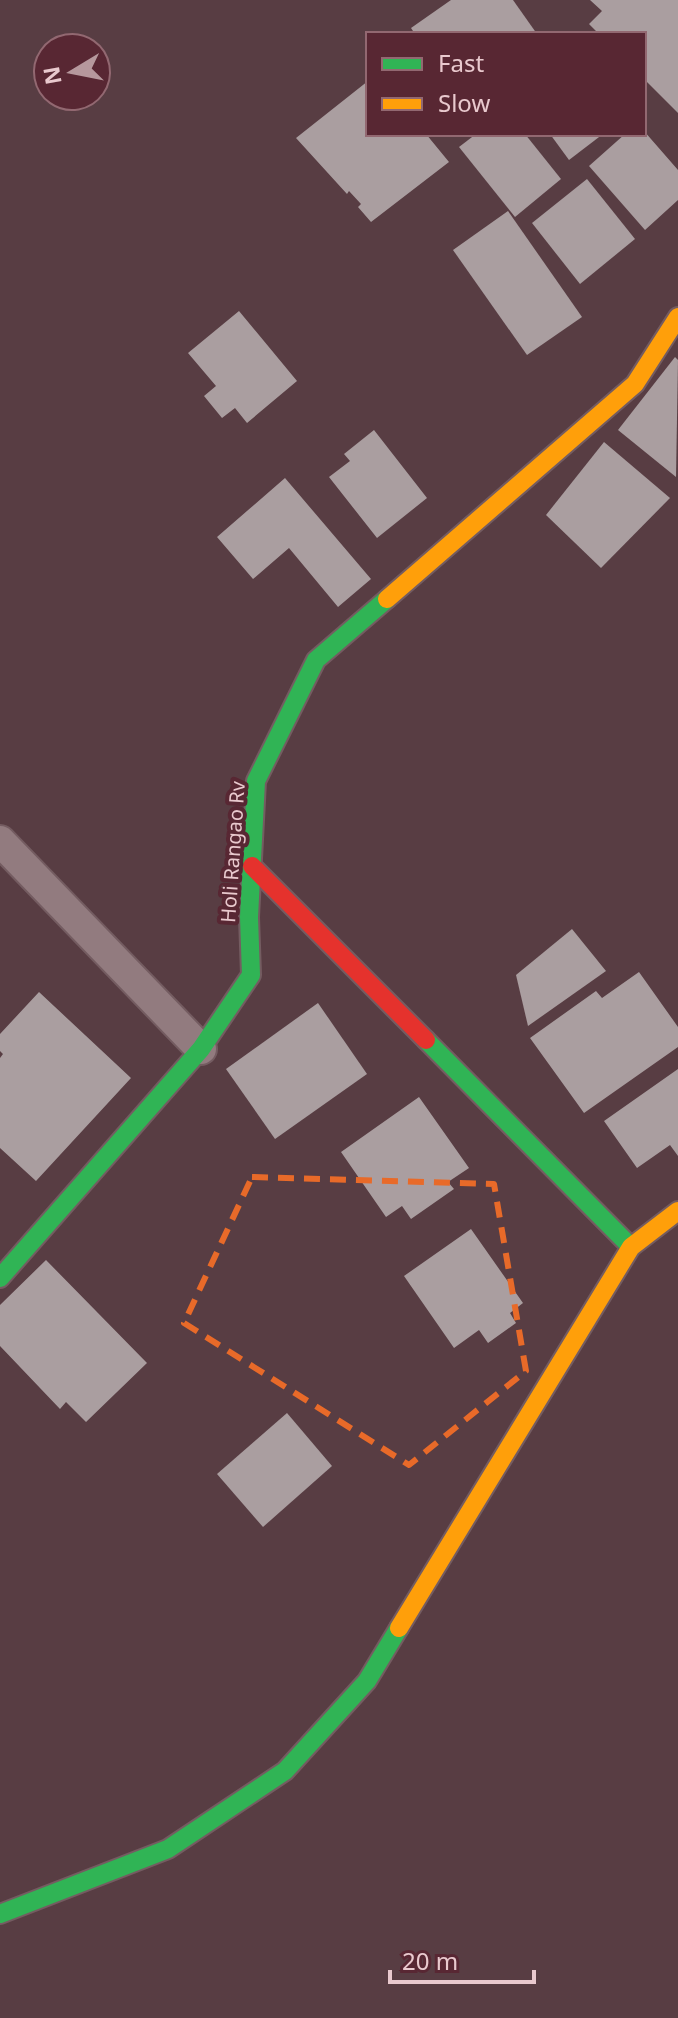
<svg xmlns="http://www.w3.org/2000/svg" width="678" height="2018" font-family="'Noto Sans',sans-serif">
  <rect width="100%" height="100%" fill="#583d43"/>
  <g fill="#aa9ea0">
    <polygon points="451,0 513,0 537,34 415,34 411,28"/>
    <polygon points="590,0 678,0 678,113 644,79 644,34 599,34 589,24 602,11"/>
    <polygon points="368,81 368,134 426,134 449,162 371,222 358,207 361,204 349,191 347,194 296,138"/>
    <polygon points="644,131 678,170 678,200 645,230 589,166 625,134 644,134"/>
    <polygon points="476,134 525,134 561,179 515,217 459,147"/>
    <polygon points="550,134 603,134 569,160"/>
    <polygon points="587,179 635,239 580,284 532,223"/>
    <polygon points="508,211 582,317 527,355 453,250"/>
    <polygon points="239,311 297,381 247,423 235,408 222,418 204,396 216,386 188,353"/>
    <polygon points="675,357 678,360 676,477 618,430"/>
    <polygon points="374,430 427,498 377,538 329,477 350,461 344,454"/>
    <polygon points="604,442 670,498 601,568 546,515"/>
    <polygon points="285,478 371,579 338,607 289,548 253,579 217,537"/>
    <polygon points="572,929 606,971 528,1026 516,975"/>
    <polygon points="639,972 678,1027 678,1047 584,1113 530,1038 596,991 602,998"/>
    <polygon points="39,992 131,1078 36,1181 0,1148 0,1058 3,1054 0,1051 0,1034"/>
    <polygon points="318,1003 367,1074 275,1139 226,1069"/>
    <polygon points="678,1069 678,1156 670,1145 637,1168 604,1121"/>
    <polygon points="419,1097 469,1168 448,1182 454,1189 411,1219 402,1206 386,1217 341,1152"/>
    <polygon points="471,1229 523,1303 510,1313 516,1323 488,1343 479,1330 454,1348 404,1276"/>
    <polygon points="46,1260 147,1363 86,1422 66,1402 60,1409 0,1346 0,1305"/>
    <polygon points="287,1413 332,1466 263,1527 217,1474"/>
  </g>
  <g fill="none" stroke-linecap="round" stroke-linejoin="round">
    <g stroke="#745c61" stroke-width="34">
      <polyline id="lane" points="0,841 201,1049"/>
    </g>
    <g stroke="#745c61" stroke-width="22">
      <g id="fast">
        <polyline points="426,1040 631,1247"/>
        <polyline points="0,1278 201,1049 251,975 249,917 256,781 316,660 387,599"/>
        <polyline points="0,1914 168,1849 285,1771 367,1681 399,1628"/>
      </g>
    </g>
    <g stroke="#745c61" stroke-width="22">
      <g id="slow">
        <polyline points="387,599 635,384 678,317"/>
        <polyline points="399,1628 631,1247 678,1211"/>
      </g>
    </g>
    <g stroke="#745c61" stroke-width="22">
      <polyline id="jam" points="252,866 426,1040"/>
    </g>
    <use href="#lane" stroke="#927b7f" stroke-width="30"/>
    <use href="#fast" stroke="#30b455" stroke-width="18"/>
    <use href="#slow" stroke="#ff9f0a" stroke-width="18"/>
    <use href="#jam" stroke="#e5322d" stroke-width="18"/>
  </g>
  <path fill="none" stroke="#e86a29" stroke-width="6" stroke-dasharray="16 10" stroke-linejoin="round" d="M 252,1177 L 494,1184 L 526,1371 L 409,1465 L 184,1323 Z"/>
  <g text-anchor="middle" stroke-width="8" stroke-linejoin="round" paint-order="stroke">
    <g font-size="20" fill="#e9c9ce" stroke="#582733">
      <text transform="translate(233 852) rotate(-86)" y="7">Holi Rangao Rv</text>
    </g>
  </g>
  <rect x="366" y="32" width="280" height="104" fill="#582733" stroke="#926871" stroke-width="2"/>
  <rect x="382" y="58" width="40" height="12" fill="#30b455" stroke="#926871" stroke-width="2"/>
  <text x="438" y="72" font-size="24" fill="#e9c9ce">Fast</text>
  <rect x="382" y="98" width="40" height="12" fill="#ff9f0a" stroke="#926871" stroke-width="2"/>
  <text x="438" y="112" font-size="24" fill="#e9c9ce">Slow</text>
  <g transform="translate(72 72) rotate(260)"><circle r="38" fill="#582733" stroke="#926871" stroke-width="2"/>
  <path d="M0-6L14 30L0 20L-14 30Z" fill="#b6989d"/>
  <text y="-12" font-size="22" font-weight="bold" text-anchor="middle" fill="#e9c9ce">N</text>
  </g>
  <path d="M390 1970v12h144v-12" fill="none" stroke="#e9c9ce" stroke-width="4"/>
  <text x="402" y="1970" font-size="24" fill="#e9c9ce" stroke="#582733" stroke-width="6" paint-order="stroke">20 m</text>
</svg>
